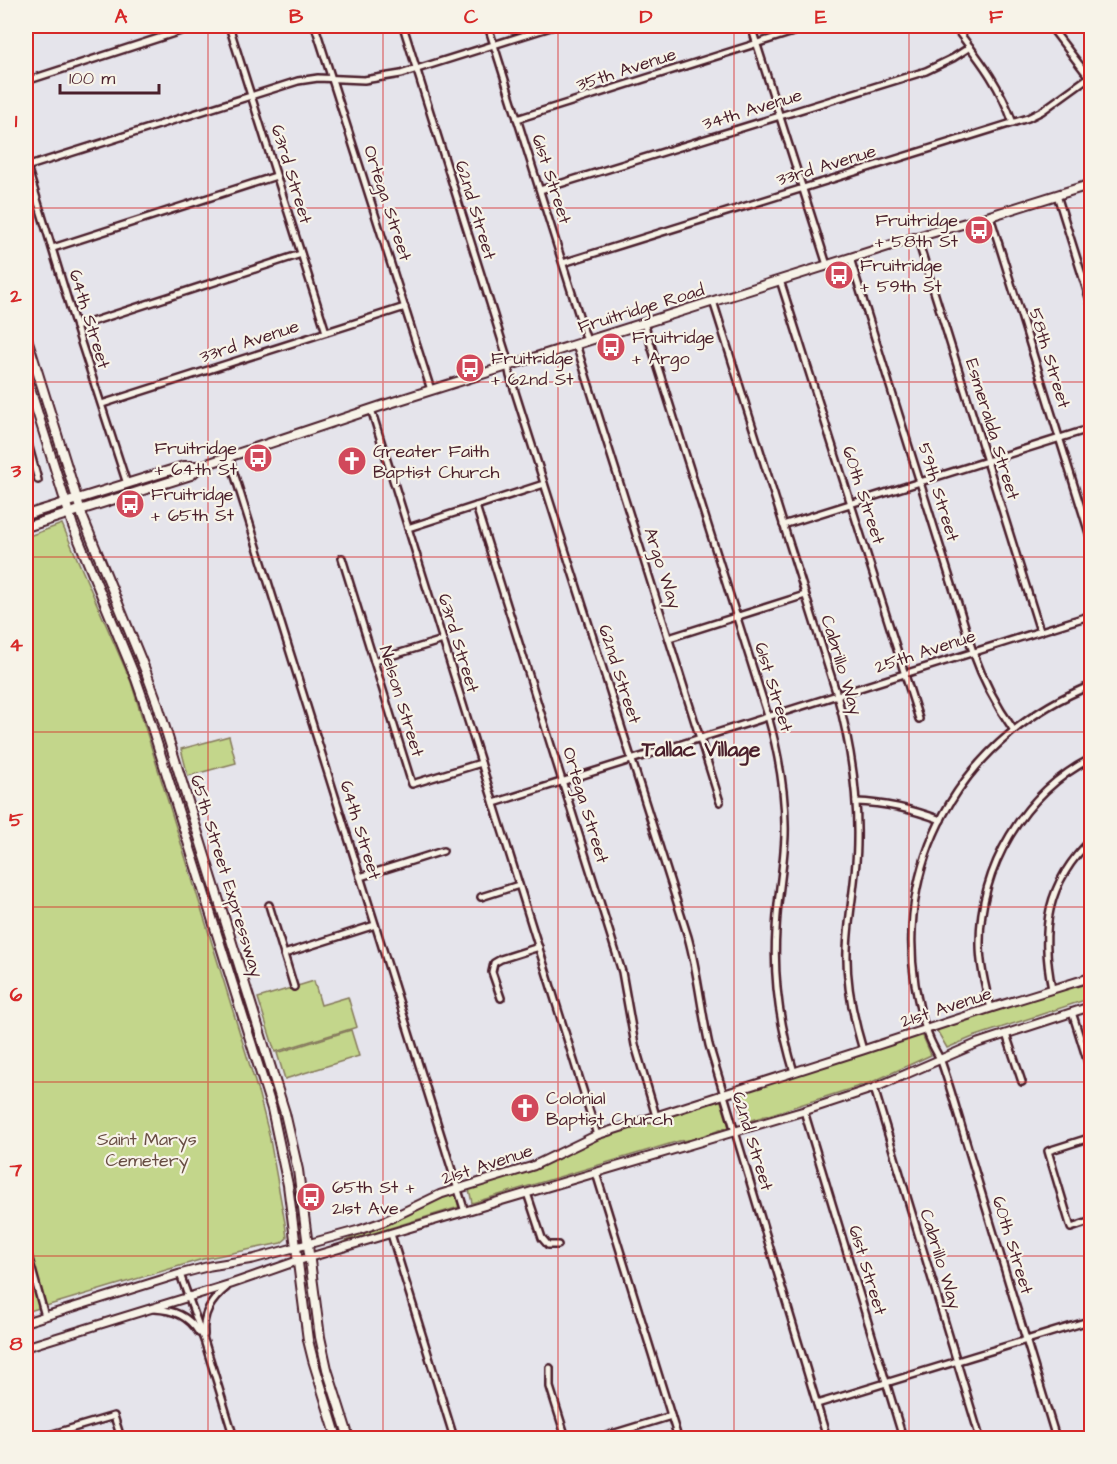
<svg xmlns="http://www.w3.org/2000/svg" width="1117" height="1464" font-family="'Architects Daughter',sans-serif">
  <rect width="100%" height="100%" fill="#e5e4eb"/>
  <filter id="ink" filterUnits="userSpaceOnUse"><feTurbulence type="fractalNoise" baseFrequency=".0167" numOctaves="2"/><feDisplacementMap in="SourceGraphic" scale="12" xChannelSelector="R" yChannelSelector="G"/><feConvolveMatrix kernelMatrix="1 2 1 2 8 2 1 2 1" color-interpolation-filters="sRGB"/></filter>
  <g filter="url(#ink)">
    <polygon fill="#d8daed" points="1091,470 1092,470 1091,509 1081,473"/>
    <g fill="#c3d68b" stroke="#867a5b" stroke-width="1.5">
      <polygon points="62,524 131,682 259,1095 269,1134 285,1223 287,1238 281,1243 203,1259 26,1312 26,537"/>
      <polygon points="229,736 236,763 188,776 181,749"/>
      <polygon points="1091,980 1091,998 973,1037 947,1048 936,1029"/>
      <polygon points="314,981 321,1005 348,997 357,1027 275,1052 258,998"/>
      <polygon points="351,1030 359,1056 285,1079 277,1053"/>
      <polygon points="922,1034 931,1055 872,1082 743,1123 735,1094"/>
      <polygon points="720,1098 729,1127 690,1140 679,1141 472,1203 469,1189 533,1169 562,1157 598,1138"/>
      <polygon points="455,1192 459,1207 341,1243 441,1197"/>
    </g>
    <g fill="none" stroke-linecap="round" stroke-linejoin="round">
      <g stroke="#4a1f2b" stroke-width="10">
        <g id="minor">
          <polyline points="229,26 326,332"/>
          <polyline points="315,26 431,390"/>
          <path d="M 403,26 L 506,354 L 510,376 L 688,937 C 698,973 701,1009 709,1045 L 827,1438"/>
          <polyline points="488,26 587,341"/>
          <polyline points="751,26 827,265"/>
          <path d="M 954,26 C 979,59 999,83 1013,123"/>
          <polyline points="1050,26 1092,81"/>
          <polyline points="26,81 196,26"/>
          <polyline points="517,119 812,26"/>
          <polyline points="26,163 76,327 127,484"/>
          <polyline points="26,167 298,81 318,78 364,80 401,74 554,26"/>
          <polyline points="540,190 926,71 953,58 970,47"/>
          <polyline points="1057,195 1092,307"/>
          <polyline points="990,216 1092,543"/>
          <polyline points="917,237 1040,631"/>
          <polyline points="53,248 276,176"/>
          <path d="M 850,258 L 973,652 C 983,680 996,705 1013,729"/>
          <polyline points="563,263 1028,118 1042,111 1089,77"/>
          <polyline points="780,280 919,719"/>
          <path d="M 713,301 L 837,695 C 850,742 858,791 857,841 C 857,878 848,914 847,951 C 846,985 853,1017 863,1050"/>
          <path d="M 644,323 L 768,716 C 779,755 786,794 785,835 C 784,867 777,899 776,931 C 773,979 780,1026 794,1072"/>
          <polyline points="76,327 301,254"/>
          <polyline points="576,344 720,802"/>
          <polyline points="102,404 405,307"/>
          <polyline points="371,409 597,1135"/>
          <polyline points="26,436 38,480"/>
          <polyline points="229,457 465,1212"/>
          <polyline points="476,506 622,972 635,1045 656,1116"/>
          <polyline points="783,525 1092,428"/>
          <polyline points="408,528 544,484"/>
          <polyline points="342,558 412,784 481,763"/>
          <polyline points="669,638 805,595"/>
          <polyline points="374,661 443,640"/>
          <path d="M 856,802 C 887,803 912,809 941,820"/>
          <polyline points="494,803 1092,615"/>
          <polyline points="360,877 443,851"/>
          <polyline points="481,897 519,885"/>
          <polyline points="269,905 294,987"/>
          <polyline points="284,954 375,925"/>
          <path d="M 1052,989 C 1040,930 1046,883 1092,839"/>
          <polyline points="501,998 492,972 494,963 501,959 539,947"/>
          <path d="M 991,1008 C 985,987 980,966 980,945 C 979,868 1023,793 1092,758"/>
          <polyline points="1072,1012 1088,1063"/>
          <polyline points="1006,1034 1022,1082"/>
          <polyline points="874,1088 980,1438"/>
          <polyline points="804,1111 903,1438"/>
          <polyline points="1092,1137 1048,1151 1071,1228 1092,1221"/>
          <polyline points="596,1173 678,1438"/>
          <polyline points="527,1193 542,1238 548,1245 558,1245"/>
          <polyline points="391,1234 454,1438"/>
          <polyline points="26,1248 45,1316"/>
          <polyline points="180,1274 205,1343 234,1438"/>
          <path d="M 154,1309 C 174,1310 189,1316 199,1333"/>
          <path d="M 204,1335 C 202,1314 211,1300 227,1287"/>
          <polyline points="550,1368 550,1387 566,1438"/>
          <polyline points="817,1404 1092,1320"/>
          <polyline points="39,1438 114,1416 121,1438"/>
          <polyline points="599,1438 671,1416"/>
          <path d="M 1056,1438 C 1027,1342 997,1245 968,1148 C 959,1119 951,1089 941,1061 C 937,1053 932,1045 929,1037 C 922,1021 918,1002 915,984 C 895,852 969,734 1092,685"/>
        </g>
      </g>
      <g stroke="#4a1f2b" stroke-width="11">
        <g id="tertiary">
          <polyline points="26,1322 180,1274 210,1266 253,1259 359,1230 385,1221 441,1194 533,1166 597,1135 863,1050 991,1008 1092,977"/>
          <polyline points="26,1347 231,1284 297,1261 804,1111 874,1088 978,1043 1092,1006"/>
        </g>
      </g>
      <g stroke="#4a1f2b" stroke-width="12">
        <g id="secondary">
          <polyline points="26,335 83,518 146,672 157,702 285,1113 298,1170 320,1337 327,1369 349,1438"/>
          <polyline points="26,376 73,526 136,679 145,705 272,1109 288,1185 308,1340 313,1360 337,1438"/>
          <polyline points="26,515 184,466 201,466 387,404 917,237 990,216 1092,184"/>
          <polyline points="26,527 172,481 191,475 201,466"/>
        </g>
      </g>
      <use href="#minor" stroke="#f7f3e8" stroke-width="5"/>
      <use href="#tertiary" stroke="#f7f3e8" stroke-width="7"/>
      <use href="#secondary" stroke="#f7f3e8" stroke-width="8"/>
    </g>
  </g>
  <path fill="none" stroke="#d62828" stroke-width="1.5" stroke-opacity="0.55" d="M 208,26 L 208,1438M 383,26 L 383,1438M 558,26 L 558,1438M 734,26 L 734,1438M 909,26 L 909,1438M 26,208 L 1092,208M 26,382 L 1092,382M 26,557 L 1092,557M 26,732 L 1092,732M 26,907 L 1092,907M 26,1082 L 1092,1082M 26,1256 L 1092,1256"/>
  <defs>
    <g id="bus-disc" transform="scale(1.5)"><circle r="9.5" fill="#d1495b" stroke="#f7f3e8"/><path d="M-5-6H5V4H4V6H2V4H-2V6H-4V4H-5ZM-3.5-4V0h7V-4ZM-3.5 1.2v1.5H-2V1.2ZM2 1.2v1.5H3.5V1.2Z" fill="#fff"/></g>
    <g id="church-disc" transform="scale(1.5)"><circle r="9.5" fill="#d1495b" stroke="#f7f3e8"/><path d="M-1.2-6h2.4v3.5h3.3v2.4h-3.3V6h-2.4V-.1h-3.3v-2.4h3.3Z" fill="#fff"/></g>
  </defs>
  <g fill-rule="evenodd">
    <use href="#bus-disc" x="979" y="230"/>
    <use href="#bus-disc" x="839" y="275"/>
    <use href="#bus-disc" x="611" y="347"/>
    <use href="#bus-disc" x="470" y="368"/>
    <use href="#bus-disc" x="258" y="458"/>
    <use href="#church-disc" x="352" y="461"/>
    <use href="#bus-disc" x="130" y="504"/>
    <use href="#church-disc" x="525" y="1108"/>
    <use href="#bus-disc" x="311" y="1197"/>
  </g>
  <g text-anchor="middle" stroke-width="4.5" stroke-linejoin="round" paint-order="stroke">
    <g font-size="18" fill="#4a1f2b" stroke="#f7f3e8">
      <text transform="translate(626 69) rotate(-18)" y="6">35th Avenue</text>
      <text transform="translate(752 109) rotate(-17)" y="6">34th Avenue</text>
      <text transform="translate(826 165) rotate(-17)" y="6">33rd Avenue</text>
      <text transform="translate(292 174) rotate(73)" y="6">63rd Street</text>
      <text transform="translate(552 179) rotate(72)" y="6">61st Street</text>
      <text transform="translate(388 203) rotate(72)" y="6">Ortega Street</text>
      <text transform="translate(476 210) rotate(73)" y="6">62nd Street</text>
      <text transform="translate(641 308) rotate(-17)" y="6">Fruitridge Road</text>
      <text transform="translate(90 319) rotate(73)" y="6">64th Street</text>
      <text transform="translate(249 341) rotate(-18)" y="6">33rd Avenue</text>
      <text transform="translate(1050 358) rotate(73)" y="6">58th Street</text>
      <text transform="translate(993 429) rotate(73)" y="6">Esmeralda Street</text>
      <text transform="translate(939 492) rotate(73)" y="6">59th Street</text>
      <text transform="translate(864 495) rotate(72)" y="6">60th Street</text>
      <text transform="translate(663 568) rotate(72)" y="6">Argo Way</text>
      <text transform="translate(459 643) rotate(73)" y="6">63rd Street</text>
      <text transform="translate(925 651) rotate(-18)" y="6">25th Avenue</text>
      <text transform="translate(842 665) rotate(73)" y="6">Cabrillo Way</text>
      <text transform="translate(620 674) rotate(72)" y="6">62nd Street</text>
      <text transform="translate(774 687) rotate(73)" y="6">61st Street</text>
      <text transform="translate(402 701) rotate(73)" y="6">Nelson Street</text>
      <text transform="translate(586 805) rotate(73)" y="6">Ortega Street</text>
      <text transform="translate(361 830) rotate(73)" y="6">64th Street</text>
      <text transform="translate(227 876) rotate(73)" y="6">65th Street Expressway</text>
      <text transform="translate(946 1007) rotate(-18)" y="6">21st Avenue</text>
      <text transform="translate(753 1141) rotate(73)" y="6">62nd Street</text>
      <text transform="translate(487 1164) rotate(-18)" y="6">21st Avenue</text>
      <text transform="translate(1013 1245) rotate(73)" y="6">60th Street</text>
      <text transform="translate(941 1259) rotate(73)" y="6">Cabrillo Way</text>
      <text transform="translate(868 1270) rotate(73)" y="6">61st Street</text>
    </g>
    <g font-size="18" fill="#4a1f2b" stroke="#f7f3e8" text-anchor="start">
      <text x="958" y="226" text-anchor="end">Fruitridge<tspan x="958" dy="21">+ 58th St</tspan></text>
      <text x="860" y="271">Fruitridge<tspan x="860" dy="21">+ 59th St</tspan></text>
      <text x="632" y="343">Fruitridge<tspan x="632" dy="21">+ Argo</tspan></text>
      <text x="491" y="364">Fruitridge<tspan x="491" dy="21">+ 62nd St</tspan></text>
      <text x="237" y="454" text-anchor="end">Fruitridge<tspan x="237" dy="21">+ 64th St</tspan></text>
      <text x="373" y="457">Greater Faith<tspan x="373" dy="21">Baptist Church</tspan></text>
      <text x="151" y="500">Fruitridge<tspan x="151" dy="21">+ 65th St</tspan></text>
      <text x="546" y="1104">Colonial<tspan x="546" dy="21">Baptist Church</tspan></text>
      <text x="332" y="1193">65th St +<tspan x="332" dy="21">21st Ave</tspan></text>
    </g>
    <g font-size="18" fill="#684d43" stroke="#f7f3e8">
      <text x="147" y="1145">Saint Marys<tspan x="147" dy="21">Cemetery</tspan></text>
    </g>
    <g font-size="21" font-weight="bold" fill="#4a1f2b" stroke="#f7f3e8">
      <text x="701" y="756">Tallac Village</text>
    </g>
  </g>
  <rect width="1117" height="1464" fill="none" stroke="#f7f3e8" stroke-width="66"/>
  <path d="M60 84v9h99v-9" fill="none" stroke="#4a1f2b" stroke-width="3"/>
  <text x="69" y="84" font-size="18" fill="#4a1f2b" stroke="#f7f3e8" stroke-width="4.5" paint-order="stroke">100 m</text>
  <rect x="33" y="33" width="1051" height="1398" fill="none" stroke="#d62828" stroke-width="2"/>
  <g font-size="20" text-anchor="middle" font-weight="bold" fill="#d62828">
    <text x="121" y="23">A</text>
    <text x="296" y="23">B</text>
    <text x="471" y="23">C</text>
    <text x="646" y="23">D</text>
    <text x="821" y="23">E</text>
    <text x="996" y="23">F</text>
    <text x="16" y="127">1</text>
    <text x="16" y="302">2</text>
    <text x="16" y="477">3</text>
    <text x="16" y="651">4</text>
    <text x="16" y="826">5</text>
    <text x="16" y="1001">6</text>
    <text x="16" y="1176">7</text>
    <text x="16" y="1350">8</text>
  </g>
</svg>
